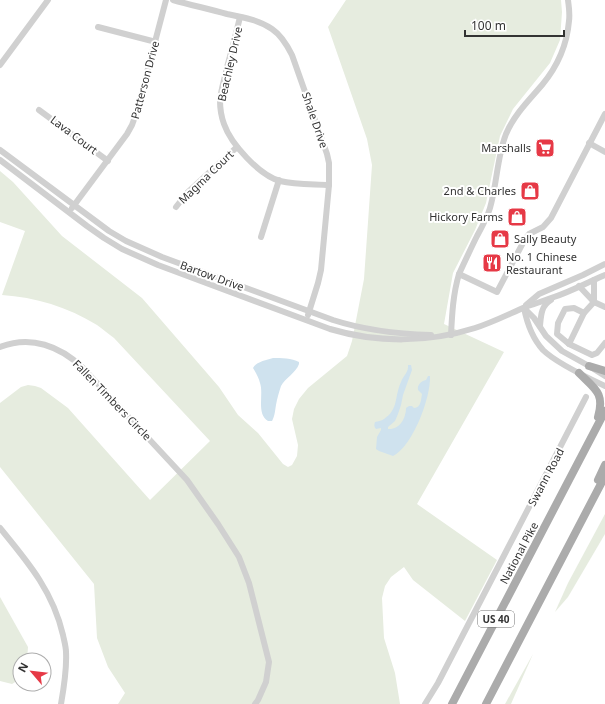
<svg xmlns="http://www.w3.org/2000/svg" width="605" height="704" font-family="'Noto Sans',sans-serif">
  <rect width="100%" height="100%" fill="#fff"/>
  <g fill="#e6ecdf">
    <path d="M 346,0 L 561,0 L 562,12 L 560,40 L 550,63 L 513,109 L 500,136 L 486,203 L 475,230 L 453,273 L 444,324 L 504,352 L 417,504 L 497,560 L 465,621 L 413,580 L 404,567 L 391,577 L 385,586 L 382,598 L 384,638 L 395,673 L 400,704 L 118,704 L 125,693 L 108,667 L 97,638 L 94,584 L 0,467 L 0,403 L 21,387 L 28,385 L 35,386 L 41,388 L 68,408 L 150,500 L 210,441 L 114,338 C 108,334 103,329 97,325 C 68,307 35,297 2,295 L 25,231 L 0,222 L 0,171 L 13,182 L 62,236 L 142,298 L 219,387 L 238,415 L 258,433 L 283,464 L 288,467 L 292,465 L 297,456 L 298,445 L 292,419 L 294,409 L 299,399 L 308,388 L 347,356 L 352,341 L 364,279 L 372,165 L 367,139 L 328,27 Z"/>
    <polygon points="605,514 605,534 568,597 555,612 568,583"/>
    <polygon points="0,597 28,647 27,660 20,660 20,679 12,684 0,681"/>
    <polygon points="533,654 511,704 505,704"/>
  </g>
  <g fill="#cfe2ee">
    <path d="M 273,358 C 281,358 292,358 299,362 L 299,364 C 296,373 285,378 281,386 C 279,392 277,399 276,405 C 275,410 275,416 272,421 L 268,421 C 256,414 264,394 260,383 C 259,378 256,373 253,368 C 256,362 266,360 273,358 Z"/>
    <path d="M 408,365 L 411,365 L 412,370 L 403,395 L 401,405 L 398,414 L 395,421 L 388,427 L 388,429 C 399,430 406,419 406,408 L 409,406 L 412,406 L 414,408 C 421,408 421,399 422,394 L 418,390 C 417,385 421,381 426,380 L 428,376 L 430,376 C 431,397 413,446 393,456 L 379,451 L 376,449 L 377,437 L 381,430 L 381,428 L 376,429 C 374,427 374,425 375,422 C 378,421 381,421 384,419 C 399,409 394,397 401,382 C 403,376 409,372 408,365 Z"/>
  </g>
  <g fill="none" stroke-linecap="round" stroke-linejoin="round">
    <g stroke="#d0d0d0" stroke-width="6">
      <path d="M 173,0 C 191,5 209,9 227,14 C 242,17 259,20 272,29 C 281,35 287,45 292,55 L 327,154 L 329,163 L 329,185 L 321,270 L 318,283 L 308,315"/>
      <path d="M 240,17 C 236,34 232,50 227,67 C 225,78 221,89 220,100 C 220,108 221,116 224,124 C 231,144 259,175 280,181 C 296,185 313,184 329,185"/>
      <polyline points="98,27 156,42"/>
      <polyline points="0,65 48,0"/>
      <polyline points="39,110 108,161"/>
      <polyline points="589,143 605,152"/>
      <path d="M 0,150 L 109,231 L 126,241 L 162,257 L 333,320 C 364,330 399,334 431,335"/>
      <path d="M 0,160 L 87,226 L 104,238 L 122,249 L 158,265 L 330,329 C 377,343 428,343 475,328 C 491,323 507,315 523,308 C 533,304 544,301 554,297 C 572,291 588,282 605,275"/>
      <polyline points="176,207 187,193 237,147"/>
      <polyline points="72,208 127,134 132,125 136,114 166,0"/>
      <polyline points="261,237 279,180"/>
      <path d="M 459,274 C 465,261 471,248 477,236 C 482,227 487,218 490,208 C 497,184 497,157 506,134 C 514,115 529,100 542,85 C 557,67 567,44 569,21 C 570,14 569,7 568,0"/>
      <polyline points="579,286 594,302 605,307"/>
      <polyline points="526,305 539,294 583,275 605,264"/>
      <path d="M 524,308 C 527,323 532,338 543,350 C 556,363 588,378 605,386"/>
      <polyline points="524,308 534,318 546,336 562,351 589,366 605,376"/>
      <polyline points="584,313 574,308 565,309 558,323 557,334 569,344 592,355 597,353 605,343"/>
      <path d="M 540,326 C 541,315 541,306 551,300"/>
      <path d="M 451,335 C 452,315 453,294 459,274 L 497,292 L 525,239 L 529,234 L 543,227 L 551,218 L 605,114"/>
      <polyline points="569,344 584,313 594,302 594,280"/>
      <path d="M 0,347 C 31,335 60,346 83,368 L 187,480 L 218,524 L 239,557 L 249,583 L 269,662 L 266,682 L 258,700 L 255,704"/>
      <path d="M 0,528 C 27,561 53,591 63,635 C 64,640 66,647 66,652 C 67,670 64,687 61,704"/>
      <polyline points="425,704 438,683 586,397"/>
    </g>
    <g stroke="#ababab" stroke-width="8">
      <polyline points="589,366 605,371"/>
      <path d="M 579,373 C 595,389 605,393 598,417"/>
      <polyline points="598,480 605,465"/>
      <polyline points="452,704 605,411"/>
      <polyline points="486,704 605,476"/>
    </g>
  </g>
  <defs>
    <g id="supermarket-square" transform="scale(1)"><rect x="-9" y="-9" width="18" height="18" rx="4" fill="#e63946" stroke="#fff"/><path d="M-6-5.5h2.5l.6 2H6L4.5 2H-2.5L-4.4-4H-6ZM-1.5 3.2a1.3 1.3 0 1 0 .1 0ZM3 3.2a1.3 1.3 0 1 0 .1 0Z" fill="#fff"/></g>
    <g id="shop-square" transform="scale(1)"><rect x="-9" y="-9" width="18" height="18" rx="4" fill="#e63946" stroke="#fff"/><path d="M-5-2.5h2.3a2.7 3.5 0 0 1 5.4 0H5L5.5 6h-11ZM-1.5-2.5h3a1.5 2.3 0 0 0-3 0Z" fill="#fff"/></g>
    <g id="restaurant-square" transform="scale(1)"><rect x="-9" y="-9" width="18" height="18" rx="4" fill="#e63946" stroke="#fff"/><path d="M-5-6h1v4h1v-4h1v4h1v-4h1v5L-1.5 .5V6h-2V.5L-5-1ZM5-6V6H3V1.5H1.5Q1.5-4 5-6Z" fill="#fff"/></g>
  </defs>
  <g fill-rule="evenodd">
    <use href="#supermarket-square" x="545" y="148"/>
    <use href="#shop-square" x="530" y="191"/>
    <use href="#shop-square" x="517" y="217"/>
    <use href="#shop-square" x="500" y="239"/>
    <use href="#restaurant-square" x="492" y="263"/>
  </g>
  <g text-anchor="middle" stroke-width="4" stroke-linejoin="round" paint-order="stroke">
    <rect fill="#fff" stroke="#707070" stroke-width="1" x="478" y="611" width="36" height="16" rx="3"/>
    <g font-size="10" font-weight="bold" fill="#333">
      <text x="496" y="623">US 40</text>
    </g>
    <g font-size="11" fill="#333" stroke="#fff">
      <text transform="translate(230 64) rotate(-77)" y="4">Beachley Drive</text>
      <text transform="translate(145 80) rotate(-75)" y="4">Patterson Drive</text>
      <text transform="translate(315 120) rotate(71)" y="4">Shale Drive</text>
      <text transform="translate(74 135) rotate(37)" y="4">Lava Court</text>
      <text transform="translate(206 177) rotate(-44)" y="4">Magma Court</text>
      <text transform="translate(212 276) rotate(20)" y="4">Bartow Drive</text>
      <text transform="translate(112 400) rotate(46)" y="4">Fallen Timbers Circle</text>
      <text transform="translate(546 477) rotate(-62)" y="4">Swann Road</text>
      <text transform="translate(519 553) rotate(-62)" y="4">National Pike</text>
    </g>
    <g font-size="11" fill="#333" stroke="#fff" text-anchor="end">
      <text x="531" y="152">Marshalls</text>
      <text x="516" y="195">2nd &amp; Charles</text>
      <text x="503" y="221">Hickory Farms</text>
      <text x="514" y="243" text-anchor="start">Sally Beauty</text>
      <text x="506" y="261" text-anchor="start">No. 1 Chinese<tspan x="506" dy="13">Restaurant</tspan></text>
    </g>
  </g>
  <g transform="translate(32 672) rotate(298)"><circle r="19" fill="#ffffff" stroke="#adadad"/>
  <path d="M0-3L7 15L0 10L-7 15Z" fill="#e63946"/>
  <text y="-6" font-size="11" font-weight="bold" text-anchor="middle" fill="#333333">N</text>
  </g>
  <path d="M465 30v6h99v-6" fill="none" stroke="#333333" stroke-width="2"/>
  <text x="471" y="30" font-size="12" fill="#333333" stroke="#ffffff" stroke-width="3" paint-order="stroke">100 m</text>
</svg>
